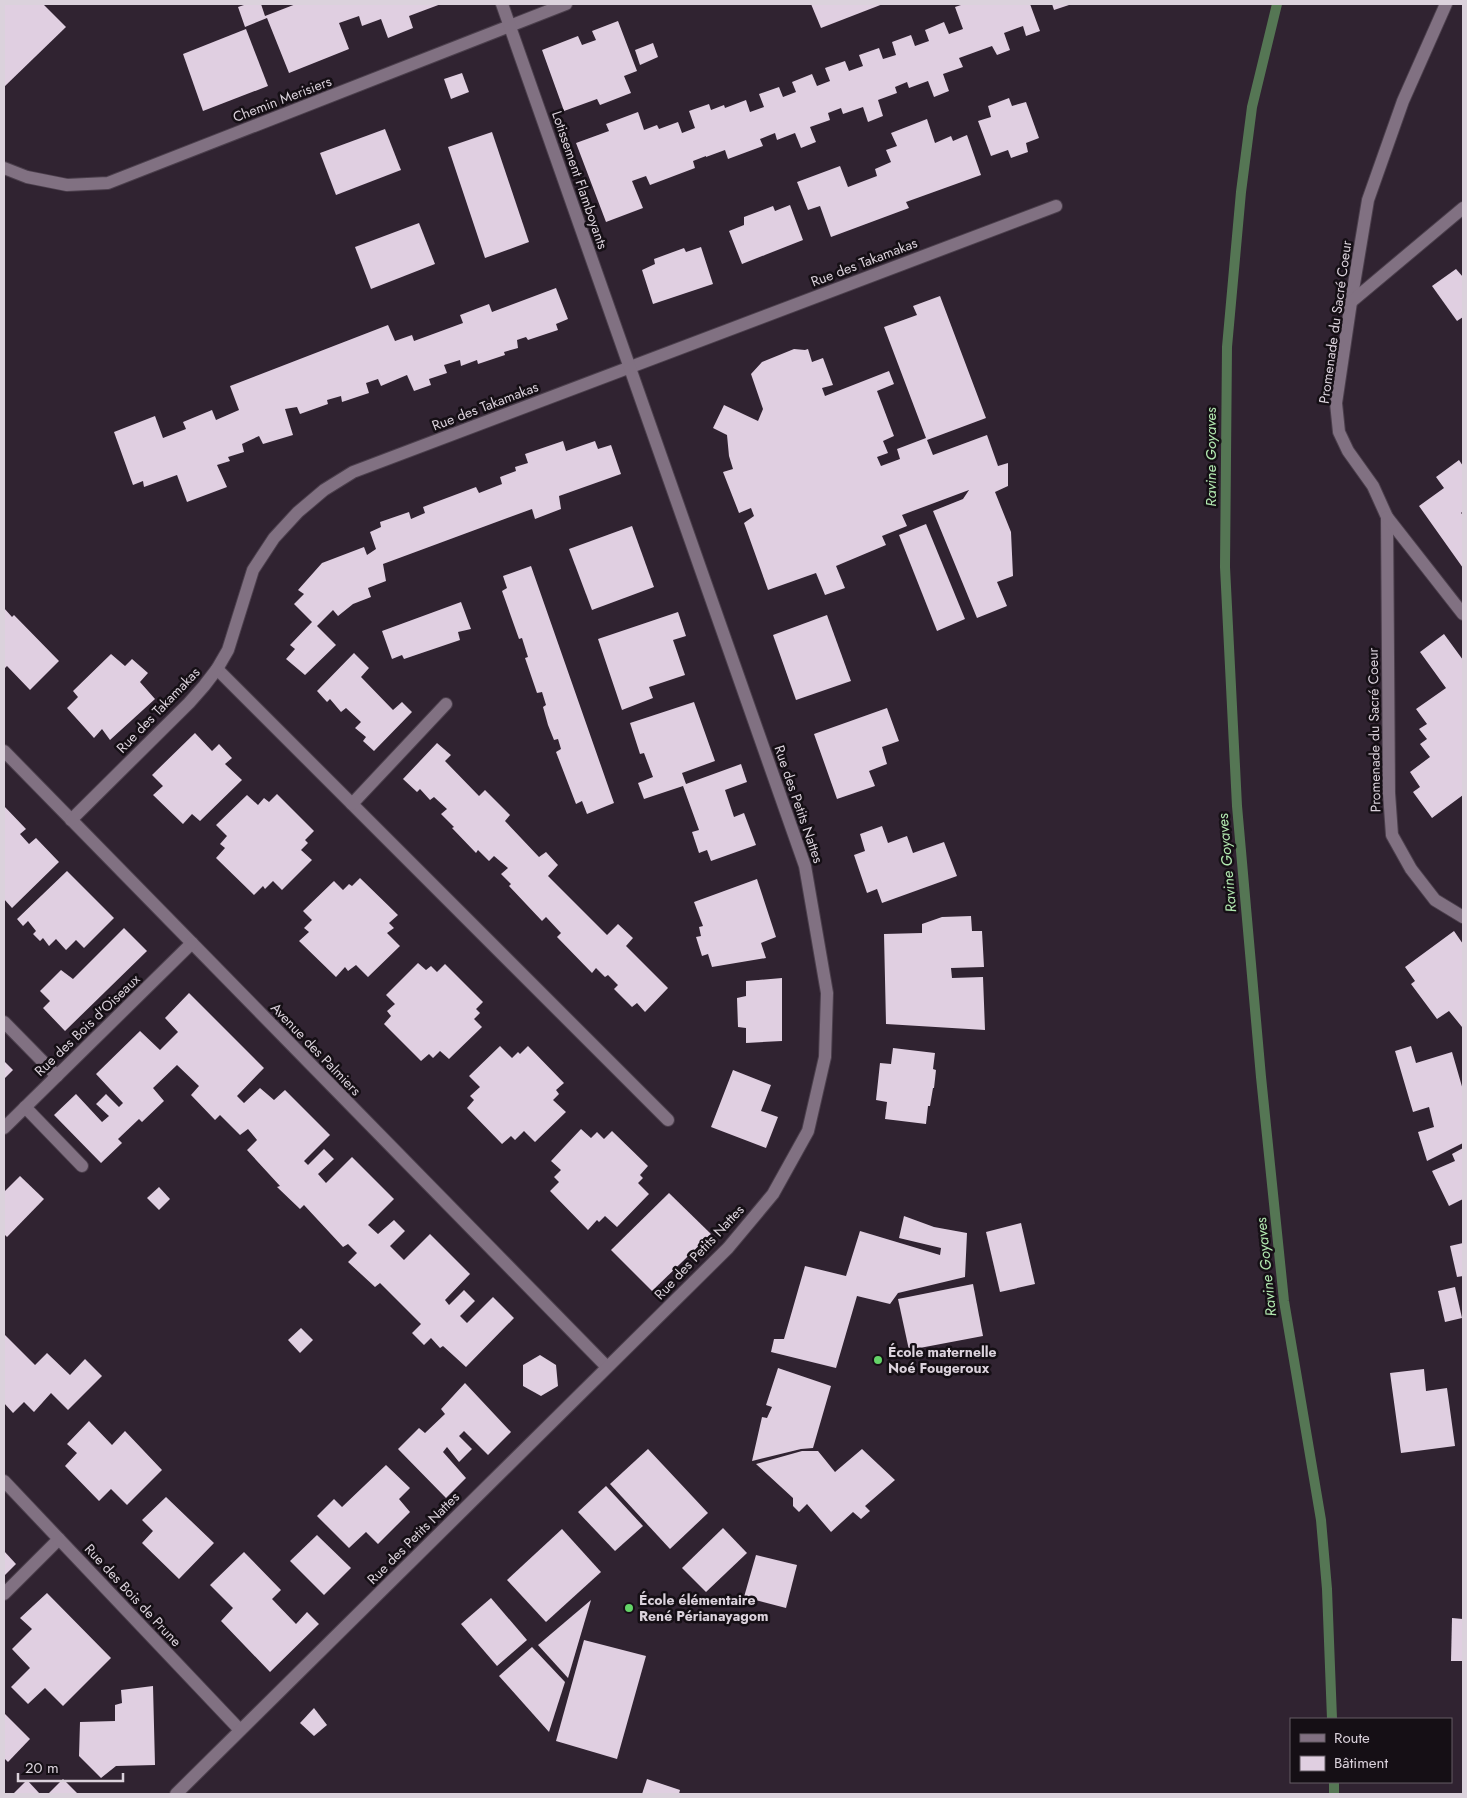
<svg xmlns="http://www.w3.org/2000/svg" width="1467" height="1798" font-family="Jost,sans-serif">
  <rect width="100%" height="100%" fill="#302331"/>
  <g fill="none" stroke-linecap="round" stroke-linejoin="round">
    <g stroke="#557654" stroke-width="10">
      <polyline points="1277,4 1252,107 1241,192 1227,347 1225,567 1237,806 1261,1077 1284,1301 1321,1520 1327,1589 1332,1719"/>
      <polyline points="1334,1782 1334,1794"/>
    </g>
  </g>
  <g fill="#e0cfe1">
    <polygon points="4,4 43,4 66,27 4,87"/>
    <polygon points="247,4 261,4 265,16 296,4 441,4 409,16 413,28 388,38 381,19 362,26 359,16 339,23 349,49 289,73 267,18 245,27 238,7"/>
    <polygon points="811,4 883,4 821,28"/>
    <polygon points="964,4 977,4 978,5 982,4 1030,4 1040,31 1026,36 1023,26 1004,33 1010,50 997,55 992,46 959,58 963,67 943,74 949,91 934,97 928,81 909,88 907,82 895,87 897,93 878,100 883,116 868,122 863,107 843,114 841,108 828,113 830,120 810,127 816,142 801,148 795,133 777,140 775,133 760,139 763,146 728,159 725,150 706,157 706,156 693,161 695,168 650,185 646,176 632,181 643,208 606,222 576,143 609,131 606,124 638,112 644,130 657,125 659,129 678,122 682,133 695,128 689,111 709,104 711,110 724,105 725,108 746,100 750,112 764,107 759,94 779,87 783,97 796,92 792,82 812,74 817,86 830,81 825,68 845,61 849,71 863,66 859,55 879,48 883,59 896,55 892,42 911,35 915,46 929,41 925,30 944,22 949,34 963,29 955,7"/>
    <polygon points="1052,4 1072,4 1054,10"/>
    <polygon points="618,21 637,71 624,76 631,93 600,105 597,99 564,111 542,50 578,36 582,45 596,40 592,31"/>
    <polygon points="246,29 268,86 203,111 183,54"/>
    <polygon points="653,43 658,57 640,65 635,50"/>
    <polygon points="462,73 469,92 451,99 444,79"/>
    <polygon points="1009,98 1012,106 1026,102 1039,138 1026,143 1028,152 1011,158 1008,150 991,156 978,121 991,117 988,106"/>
    <polygon points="927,119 935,143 951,136 953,141 967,135 981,175 906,202 909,208 831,237 820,206 808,210 797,182 840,166 848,187 877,176 875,169 891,162 886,150 897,146 891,133"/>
    <polygon points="385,129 401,170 336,195 320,153"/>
    <polygon points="492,132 529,242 485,258 448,147"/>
    <polygon points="790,205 803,240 742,264 729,231 744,225 744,217 773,206 775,211"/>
    <polygon points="419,223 435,264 371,289 355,247"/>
    <polygon points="701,247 713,284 653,304 642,270 655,264 654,259 684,248 686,252"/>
    <polygon points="1456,269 1463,277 1463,317 1457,321 1432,286"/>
    <polygon points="556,288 568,319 556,324 558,330 528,340 526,337 517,340 518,348 504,352 505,355 478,364 477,360 461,366 460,360 444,365 447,373 429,379 431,385 414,391 407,375 381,386 378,379 366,383 369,393 342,402 341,396 327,400 328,404 300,414 297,407 285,409 293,435 263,444 259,436 242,444 244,452 228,457 230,461 217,465 227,487 187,502 177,475 144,487 143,481 133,485 114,432 155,416 163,438 186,429 183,422 212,410 216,420 239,410 230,386 388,325 395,341 412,335 414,341 463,323 460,315 489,304 492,312"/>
    <polygon points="940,296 986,418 927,440 933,455 987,435 998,466 1008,463 1008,486 995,492 1011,532 1013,576 997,582 1007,606 977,618 933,511 963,499 969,490 902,515 907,526 882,536 886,545 836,566 845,588 825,595 816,573 768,590 744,523 754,516 751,508 739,513 723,472 733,469 729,456 727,435 713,428 724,405 758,421 763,409 751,374 762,362 794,349 805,350 808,349 812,362 823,358 833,385 822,388 825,396 889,371 894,384 877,391 894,436 883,441 888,453 877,457 881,466 900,459 897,449 926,438 884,327 917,315 913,306"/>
    <polygon points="563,441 566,451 595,441 598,449 611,445 621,474 559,496 561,509 535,519 532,509 383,564 386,581 368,588 371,597 353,604 338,616 333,610 317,626 336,645 305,675 286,659 295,649 290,645 312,622 294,604 304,594 298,590 322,563 364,547 367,555 376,549 370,532 381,527 380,522 409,512 411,519 425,513 423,507 436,502 476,487 479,493 502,484 500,477 516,471 515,467 528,463 525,454"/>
    <polygon points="1459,460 1463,466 1463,511 1461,513 1463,515 1463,568 1419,506 1444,488 1436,477"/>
    <polygon points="926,524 965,619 937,631 899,535"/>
    <polygon points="632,526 654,587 592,610 569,549"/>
    <polygon points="531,566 614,803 587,814 582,801 576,804 556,752 561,749 558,739 554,740 548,725 543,707 546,705 542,692 537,693 525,658 528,657 522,638 519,639 502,591 507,588 503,576"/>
    <polygon points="461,602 471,629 458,632 460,640 404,659 402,655 392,659 382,631"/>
    <polygon points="4,608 12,617 14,615 59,661 30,690 7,666 4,669"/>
    <polygon points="678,612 686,636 673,640 685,675 649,687 653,698 622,710 598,639"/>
    <polygon points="827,615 851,681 796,700 773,635"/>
    <polygon points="1444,634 1463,660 1463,795 1432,818 1413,792 1420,787 1410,772 1430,757 1420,744 1427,739 1419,729 1427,724 1416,709 1446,688 1420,652"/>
    <polygon points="354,653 369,668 361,677 393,710 402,702 412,712 374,751 363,741 366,737 355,728 361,722 346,708 341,712 330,699 327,702 317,691"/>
    <polygon points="111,654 125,666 132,659 148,673 140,682 155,699 110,740 102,729 94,738 67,708 78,697 73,691"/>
    <polygon points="694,702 715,761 682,773 686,784 741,764 747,782 725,790 734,817 744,813 756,845 711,861 707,850 699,853 692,832 699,830 683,786 644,799 638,783 653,777 644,753 640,754 630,723"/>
    <polygon points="887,708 899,741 882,747 887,764 869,771 875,786 837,799 814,734"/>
    <polygon points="195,733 212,751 219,744 232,758 225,764 242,780 200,821 192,814 183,824 153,795 163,786 152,775"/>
    <polygon points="437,743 451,755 445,761 479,796 485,790 510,815 505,821 539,857 546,852 558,865 548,876 607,935 618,924 633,938 626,946 668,988 645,1012 637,1003 632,1007 614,989 618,985 608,975 605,977 596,968 592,973 557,937 561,933 546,917 542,921 509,886 511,884 501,874 508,868 494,856 489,861 478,850 476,853 452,828 454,827 441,814 447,809 434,797 430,800 420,789 417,792 403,779"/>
    <polygon points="277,794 314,831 305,840 308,843 301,850 312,860 282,890 273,881 265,889 263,886 254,895 216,858 225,848 220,844 227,836 216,825 247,795 258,805 264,798 269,802"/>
    <polygon points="4,806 26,829 20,834 29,844 36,838 59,862 12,908 4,899"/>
    <polygon points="882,826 888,843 907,836 913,853 944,842 957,876 882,903 877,889 867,893 854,855 865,851 860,834"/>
    <polygon points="67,871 114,918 84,948 76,940 66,950 56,939 49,946 43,938 40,941 33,934 36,931 28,921 23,926 17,919"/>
    <polygon points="360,878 398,915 389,923 394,928 387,933 400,946 368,977 356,965 348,971 345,967 336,977 299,941 309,932 304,928 312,920 303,911 334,881 343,890 349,884 352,886"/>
    <polygon points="757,879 776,937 761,943 766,958 712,967 708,954 702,956 696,937 701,936 699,927 703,926 694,902"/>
    <polygon points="971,916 972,931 982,931 984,967 951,968 952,978 983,977 985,1030 886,1024 884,934 922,933 922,924 942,917"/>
    <polygon points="124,928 147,951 65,1031 43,1008 50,1001 40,991 61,970 73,979"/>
    <polygon points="1454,931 1463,944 1462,1027 1449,1011 1437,1019 1411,984 1415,981 1405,967"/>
    <polygon points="418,963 426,970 431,966 437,972 445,964 483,1002 476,1009 480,1013 474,1019 482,1027 449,1059 440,1051 433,1058 429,1054 421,1061 384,1024 391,1016 387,1011 395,1004 386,995"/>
    <polygon points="782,978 782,1041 746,1043 746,1028 738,1027 737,998 746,996 746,981"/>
    <polygon points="189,993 264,1068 237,1096 244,1103 260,1088 274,1100 285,1090 330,1135 304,1161 308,1165 324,1149 334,1159 318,1174 326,1183 352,1157 394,1199 368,1225 378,1234 394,1220 405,1231 390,1246 404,1260 430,1234 470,1274 445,1300 449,1305 464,1290 475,1301 460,1316 467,1323 493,1297 514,1318 466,1367 443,1346 440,1348 431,1338 424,1345 412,1333 421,1324 380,1283 375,1287 348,1262 357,1253 348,1244 343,1247 304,1205 300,1209 277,1187 280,1186 247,1150 257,1140 248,1129 240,1135 220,1115 215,1120 191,1095 199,1086 177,1065 153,1088 164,1101 142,1122 139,1119 118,1139 122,1143 101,1163 54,1115 76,1094 102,1122 109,1116 96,1104 106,1094 119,1107 123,1103 96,1074 140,1031 160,1050 178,1032 165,1018"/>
    <polygon points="500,1046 512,1058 518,1052 520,1054 528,1046 564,1083 556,1090 559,1094 553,1100 566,1112 535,1142 524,1131 515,1140 511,1136 502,1144 467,1108 474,1100 470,1096 480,1087 469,1076"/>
    <polygon points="1411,1046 1416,1063 1452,1052 1463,1090 1463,1143 1427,1161 1418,1132 1434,1127 1429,1107 1413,1112 1395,1051"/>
    <polygon points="893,1048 935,1053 933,1069 936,1070 934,1088 933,1088 930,1106 928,1106 926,1124 885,1119 887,1102 876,1100 880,1063 891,1064"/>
    <polygon points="4,1061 13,1070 4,1079"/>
    <polygon points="733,1070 771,1085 761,1111 778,1117 766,1148 711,1127"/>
    <polygon points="581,1129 591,1138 597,1132 604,1139 612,1131 648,1166 640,1175 643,1178 638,1183 649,1194 617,1227 605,1216 599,1222 597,1220 588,1230 550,1191 559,1182 554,1177 561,1170 551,1161"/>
    <polygon points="1463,1148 1463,1199 1449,1206 1432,1171 1455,1161 1452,1154"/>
    <polygon points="20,1176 44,1199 7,1237 4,1234 4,1192"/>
    <polygon points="159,1187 170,1199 159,1210 147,1198"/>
    <polygon points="669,1193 711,1234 652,1291 611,1250"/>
    <polygon points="904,1216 934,1227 967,1233 965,1277 898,1293 890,1304 857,1296 836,1368 771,1352 774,1339 784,1339 805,1266 846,1276 860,1231 940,1255 941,1248 899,1238"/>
    <polygon points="1021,1223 1035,1284 1000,1292 986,1232"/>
    <polygon points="1463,1243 1463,1276 1457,1277 1450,1246"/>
    <polygon points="973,1284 983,1336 909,1350 898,1299"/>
    <polygon points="1455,1287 1462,1318 1445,1322 1438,1291"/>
    <polygon points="301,1328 313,1340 300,1353 288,1340"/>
    <polygon points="4,1334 35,1365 47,1353 70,1375 85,1359 102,1376 68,1410 51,1393 34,1412 24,1402 13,1413 4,1403"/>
    <polygon points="540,1355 556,1365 558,1386 541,1396 523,1386 523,1365"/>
    <polygon points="778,1368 831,1386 813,1448 801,1449 752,1461 762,1417 767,1418 772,1407 766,1405"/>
    <polygon points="1424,1369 1426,1391 1447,1388 1455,1446 1401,1453 1390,1373"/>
    <polygon points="465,1383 511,1432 488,1455 464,1431 459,1436 472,1449 459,1462 447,1447 443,1452 466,1478 446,1498 398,1449 419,1428 425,1433 445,1414 441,1409"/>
    <polygon points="89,1421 112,1445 125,1431 162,1470 127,1505 111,1489 99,1501 65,1466 77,1453 67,1444"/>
    <polygon points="648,1449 708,1513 670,1549 610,1484"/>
    <polygon points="862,1449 895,1480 865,1506 870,1511 861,1519 853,1512 831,1532 807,1504 799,1512 793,1506 793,1498 756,1464 802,1451 818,1451 835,1472"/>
    <polygon points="386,1465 410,1488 399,1499 410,1512 378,1544 366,1532 349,1548 317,1516 334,1499 342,1507"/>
    <polygon points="606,1486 643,1526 615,1551 578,1512"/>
    <polygon points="166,1497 214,1543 179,1579 142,1543 153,1531 142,1520"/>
    <polygon points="723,1528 747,1553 706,1592 682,1568"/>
    <polygon points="562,1529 601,1572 546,1622 507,1580"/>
    <polygon points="317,1535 351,1568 324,1595 290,1561"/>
    <polygon points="4,1551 16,1564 4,1576"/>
    <polygon points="244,1552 281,1590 272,1599 296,1624 307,1612 319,1624 270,1672 221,1621 233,1608 210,1585"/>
    <polygon points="756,1555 797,1565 786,1608 744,1597"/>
    <polygon points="47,1593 111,1658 63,1706 45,1688 28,1704 11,1687 30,1668 12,1649 32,1629 20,1618"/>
    <polygon points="491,1598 527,1640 497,1666 461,1624"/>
    <polygon points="591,1600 568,1678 538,1645"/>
    <polygon points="1452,1618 1463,1619 1463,1661 1451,1661"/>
    <polygon points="584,1640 646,1656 617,1759 556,1741"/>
    <polygon points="532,1647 565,1682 549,1732 499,1676"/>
    <polygon points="153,1686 155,1765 116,1766 101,1778 79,1756 80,1722 115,1721 115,1705 122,1703 121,1690"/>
    <polygon points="314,1708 327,1725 314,1736 300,1723"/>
    <polygon points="4,1713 30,1739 8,1762 4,1758"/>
    <polygon points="63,1779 78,1794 48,1794"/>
    <polygon points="647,1779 680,1790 679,1794 642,1794"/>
    <polygon points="27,1780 40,1794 13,1794"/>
  </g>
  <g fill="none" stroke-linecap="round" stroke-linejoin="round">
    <g stroke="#4b3f4c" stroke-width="14">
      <g id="service">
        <polyline points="4,1022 57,1076"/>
        <polyline points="25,1107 82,1166"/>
        <polyline points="4,1594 59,1539"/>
      </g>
    </g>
    <g stroke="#4b3f4c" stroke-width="14">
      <g id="minor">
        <polyline points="1446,4 1403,101 1368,200 1351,302 1336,403 1339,432 1348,451 1373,486 1387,517 1389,793 1392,835 1411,869 1435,900 1463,917"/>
        <polyline points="4,168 27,177 67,185 108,183 566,4"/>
        <polyline points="1351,302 1463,208"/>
        <polyline points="1387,517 1463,614"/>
        <polyline points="217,669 668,1120"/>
        <polyline points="4,751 607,1367"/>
        <polyline points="352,804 446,704"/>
        <polyline points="71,820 189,703 204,686 217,669 228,650 253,570 274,538 298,512 324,490 353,472 1056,206"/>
        <polyline points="4,1128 192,943"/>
        <polyline points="4,1481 240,1730"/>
        <polyline points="176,1794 728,1248 773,1194 808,1131 825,1057 827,993 805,866 502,4"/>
      </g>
    </g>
    <use href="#service" stroke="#817182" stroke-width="12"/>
    <use href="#minor" stroke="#817182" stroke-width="12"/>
  </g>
  <g fill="#64d468" stroke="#150f15" stroke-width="2">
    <circle cx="878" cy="1360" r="5"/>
    <circle cx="629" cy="1608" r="5"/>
  </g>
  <g text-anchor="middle" stroke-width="5" stroke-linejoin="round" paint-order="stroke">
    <g font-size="14" fill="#dbd2dc" stroke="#150f15">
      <text transform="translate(282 99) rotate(-21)" y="5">Chemin Merisiers</text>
      <text transform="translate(580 180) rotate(71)" y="5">Lotissement Flamboyants</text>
      <text transform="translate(864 262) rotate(-21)" y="5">Rue des Takamakas</text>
      <text transform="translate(1335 322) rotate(-82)" y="5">Promenade du Sacré Coeur</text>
      <text transform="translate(485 406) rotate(-21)" y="5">Rue des Takamakas</text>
      <text transform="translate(158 710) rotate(-46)" y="5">Rue des Takamakas</text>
      <text transform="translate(1374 730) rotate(-91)" y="5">Promenade du Sacré Coeur</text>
      <text transform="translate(799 804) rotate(71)" y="5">Rue des Petits Nattes</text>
      <text transform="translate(87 1025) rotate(-44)" y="5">Rue des Bois d'Oiseaux</text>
      <text transform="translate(316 1049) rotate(46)" y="5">Avenue des Palmiers</text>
      <text transform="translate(699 1252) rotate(-47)" y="5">Rue des Petits Nattes</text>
      <text transform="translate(413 1538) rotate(-45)" y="5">Rue des Petits Nattes</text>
      <text transform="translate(133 1595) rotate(47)" y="5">Rue des Bois de Prune</text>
    </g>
    <g font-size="14" font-weight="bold" fill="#dbd2dc" stroke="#150f15" text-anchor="start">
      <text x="888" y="1357">École maternelle<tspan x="888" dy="16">Noé Fougeroux</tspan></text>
      <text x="639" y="1605">École élémentaire<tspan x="639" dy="16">René Périanayagom</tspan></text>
    </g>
    <g font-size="15" font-style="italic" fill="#b1e7af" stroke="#150f15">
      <text transform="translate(1211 457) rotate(-90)" y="5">Ravine Goyaves</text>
      <text transform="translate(1227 863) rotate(-95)" y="5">Ravine Goyaves</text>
      <text transform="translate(1266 1267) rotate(-96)" y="5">Ravine Goyaves</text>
    </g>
  </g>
  <rect width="1467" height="1798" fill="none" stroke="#dbd2dc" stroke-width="10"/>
  <rect x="1290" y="1718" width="162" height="65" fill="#150f15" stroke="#645d65"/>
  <rect x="1300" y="1734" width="25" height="8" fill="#817182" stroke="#645d65"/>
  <text x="1334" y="1743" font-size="15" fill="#dbd2dc">Route</text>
  <rect x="1300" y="1756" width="25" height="15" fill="#e0cfe1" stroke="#645d65"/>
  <text x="1334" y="1768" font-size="15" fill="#dbd2dc">Bâtiment</text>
  <path d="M18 1773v8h105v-8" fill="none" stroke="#dbd2dc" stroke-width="2.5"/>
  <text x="25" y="1773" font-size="15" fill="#dbd2dc" stroke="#150f15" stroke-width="4" paint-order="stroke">20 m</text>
</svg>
